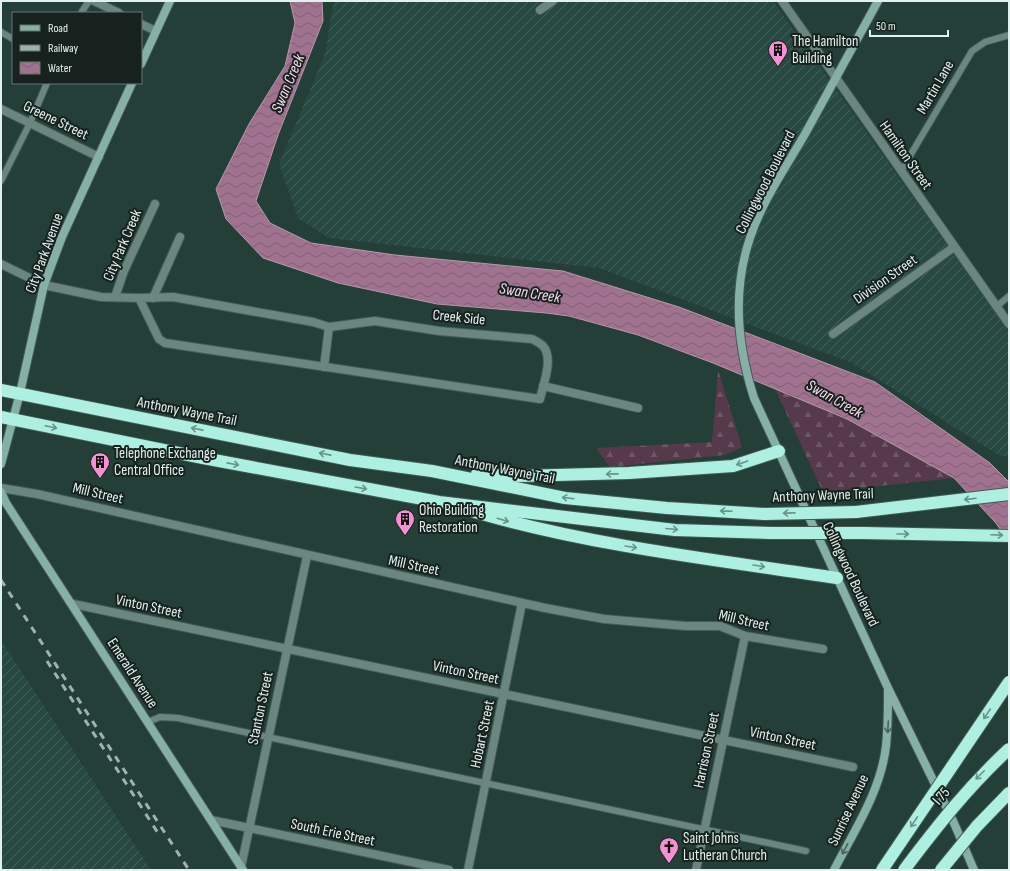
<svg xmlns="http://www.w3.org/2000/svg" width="1010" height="871" font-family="'Sofia Sans Condensed',sans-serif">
  <defs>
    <pattern id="industrial-furrows" width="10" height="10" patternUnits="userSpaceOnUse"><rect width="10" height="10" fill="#274942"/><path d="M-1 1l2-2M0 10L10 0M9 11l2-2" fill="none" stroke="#46645e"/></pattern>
    <pattern id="forest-firs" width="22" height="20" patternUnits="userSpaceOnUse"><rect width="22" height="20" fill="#56394b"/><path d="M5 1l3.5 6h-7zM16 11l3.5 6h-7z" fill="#6e5665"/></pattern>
    <pattern id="water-waves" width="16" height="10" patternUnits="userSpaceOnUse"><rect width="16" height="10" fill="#a0728f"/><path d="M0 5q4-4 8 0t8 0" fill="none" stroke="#7b6172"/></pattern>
  </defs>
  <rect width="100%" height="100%" fill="#243e38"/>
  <g fill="url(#industrial-furrows)">
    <polygon points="334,1 773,1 1009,332 1009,456 1000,456 852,363 599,268 329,238 298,218 279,164 325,54"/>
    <polygon points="1,640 151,870 1,870"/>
  </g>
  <g fill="url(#forest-firs)">
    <polygon points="718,370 742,447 725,455 610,467 596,448 712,442"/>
    <polygon points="775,389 847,419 954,478 823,492"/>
  </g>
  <polygon fill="url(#water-waves)" stroke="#b498ab" points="290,1 322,1 323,21 278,135 256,201 270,223 311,243 395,255 563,271 679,307 875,382 990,463 1009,482 1009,541 995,522 954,478 847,419 713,363 638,335 569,316 546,313 437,304 338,283 263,258 226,219 216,189 249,124 285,66 295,23"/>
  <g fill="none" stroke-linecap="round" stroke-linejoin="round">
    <g stroke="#425b55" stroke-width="8">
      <g id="lane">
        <polyline points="81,13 89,1"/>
        <polyline points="1,32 13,39"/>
        <polyline points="901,171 972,51 985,42 1009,35"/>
        <polyline points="1,181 30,123 47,83"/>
        <polyline points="996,307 1009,296"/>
        <polyline points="148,722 160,717 178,718 806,851"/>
      </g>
    </g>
    <g stroke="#425b55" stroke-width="10">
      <g id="street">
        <polyline points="94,1 119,13"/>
        <polyline points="782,1 1009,324"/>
        <polyline points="540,10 553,1"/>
        <polyline points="141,24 156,31"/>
        <polyline points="1,109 99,157"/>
        <path d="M 1,264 L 44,285 L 101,297 L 139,298 L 173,297 L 313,322 L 329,327 L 375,321 L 439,331 L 532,339 C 536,341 540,343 543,346 C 554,358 543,385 540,399 L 165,343 L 159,339 L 139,298"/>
        <polyline points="115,297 124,271 155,204"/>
        <polyline points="153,298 180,237"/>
        <polyline points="833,334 954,247"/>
        <polyline points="324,367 329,327"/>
        <polyline points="543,386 638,408"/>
        <polyline points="1,488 37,494 545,608 604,619 686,626 720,626 745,636 823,649"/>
        <polyline points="73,604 853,767"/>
        <polyline points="211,820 449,870"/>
        <polyline points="241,867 307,556"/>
        <polyline points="468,870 522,603"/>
        <polyline points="696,870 745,636"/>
      </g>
    </g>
    <g stroke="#425b55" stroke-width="10">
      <g id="secondary">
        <path d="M 878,1 C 854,45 829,90 805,134 C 786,167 762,201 750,238 C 732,291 737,345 754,398 L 888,688 L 954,823 L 974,870"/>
        <polyline points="141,64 170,1"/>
        <polyline points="1,464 20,393 44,285 62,237 132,83"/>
        <polyline points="1,492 6,503 243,870"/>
        <path d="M 834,870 C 854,831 881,791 886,746 C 888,728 888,709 888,691"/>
      </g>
    </g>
    <g stroke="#425b55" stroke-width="14">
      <g id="highway">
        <polyline points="1,390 350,460 432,471 565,498 667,508 765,514"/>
        <polyline points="1,417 203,458 439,502 675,530 772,533"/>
        <polyline points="477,474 520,476 629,473 733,466 779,451"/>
        <path d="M 475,512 C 593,546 716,560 837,578"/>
        <polyline points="856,512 1009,494"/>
        <polyline points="864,533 1009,536"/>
        <polyline points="977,826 1009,793"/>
      </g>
    </g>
    <use href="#lane" stroke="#6b857f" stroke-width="6"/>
    <use href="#street" stroke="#6b857f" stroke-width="8"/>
    <use href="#secondary" stroke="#86b0a6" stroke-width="8"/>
    <use href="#highway" stroke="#adefe0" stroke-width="12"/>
    <g stroke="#a0b2ae" stroke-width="3" stroke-dasharray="7 7" stroke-linecap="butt">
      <polyline points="1,580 189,870"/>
      <polyline points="47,661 158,833"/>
    </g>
    <g stroke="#425b55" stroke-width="14" stroke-linecap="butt">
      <g id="highway-bridge">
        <polyline points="765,514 856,512"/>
        <polyline points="772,533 864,533"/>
        <polyline points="882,870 1009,682"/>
        <path d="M 904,870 C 938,825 968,787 1009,749"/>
        <polyline points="941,870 977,826"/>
      </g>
    </g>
    <use href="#highway-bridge" stroke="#adefe0" stroke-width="12"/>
  </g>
  <defs><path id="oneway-shaft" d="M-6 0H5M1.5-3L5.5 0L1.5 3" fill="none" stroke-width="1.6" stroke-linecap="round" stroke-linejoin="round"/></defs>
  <g stroke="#6a9389">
    <use href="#oneway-shaft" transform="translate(51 427) rotate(12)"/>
    <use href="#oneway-shaft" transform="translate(197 429) rotate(-169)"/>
    <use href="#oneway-shaft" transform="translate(325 454) rotate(-169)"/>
    <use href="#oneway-shaft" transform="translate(742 463) rotate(161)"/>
    <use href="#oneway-shaft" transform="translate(233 464) rotate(11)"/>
    <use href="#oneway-shaft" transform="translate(612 474) rotate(179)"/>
    <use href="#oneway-shaft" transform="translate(361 488) rotate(10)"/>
    <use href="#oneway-shaft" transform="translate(568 498) rotate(-173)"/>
    <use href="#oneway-shaft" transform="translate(970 499) rotate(173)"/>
    <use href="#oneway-shaft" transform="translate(726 511) rotate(-178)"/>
    <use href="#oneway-shaft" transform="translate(789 513) rotate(179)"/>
    <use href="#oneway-shaft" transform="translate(503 520) rotate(16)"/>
    <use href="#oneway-shaft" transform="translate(672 529) rotate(5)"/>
    <use href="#oneway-shaft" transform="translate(903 534)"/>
    <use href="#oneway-shaft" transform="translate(997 535) rotate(2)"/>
    <use href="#oneway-shaft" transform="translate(631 547) rotate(9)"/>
    <use href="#oneway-shaft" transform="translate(759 566) rotate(9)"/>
    <use href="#oneway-shaft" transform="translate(987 714) rotate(124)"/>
    <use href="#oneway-shaft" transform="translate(980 775) rotate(135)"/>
    <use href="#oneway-shaft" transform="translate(914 822) rotate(124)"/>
  </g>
  <g stroke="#49625c">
    <use href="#oneway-shaft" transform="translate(888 727) rotate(93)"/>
    <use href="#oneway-shaft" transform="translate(845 849) rotate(117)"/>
  </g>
  <defs>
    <g id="building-pin" transform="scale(1)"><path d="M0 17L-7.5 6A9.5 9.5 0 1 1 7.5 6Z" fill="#f591d3" stroke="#17221f"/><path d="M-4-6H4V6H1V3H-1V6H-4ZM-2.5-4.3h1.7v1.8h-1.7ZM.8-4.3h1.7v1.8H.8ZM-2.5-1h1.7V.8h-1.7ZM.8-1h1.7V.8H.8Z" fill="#111"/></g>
    <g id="church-pin" transform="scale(1)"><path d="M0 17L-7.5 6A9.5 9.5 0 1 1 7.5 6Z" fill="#f591d3" stroke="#17221f"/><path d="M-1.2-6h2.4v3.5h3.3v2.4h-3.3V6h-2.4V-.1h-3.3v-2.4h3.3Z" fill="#111"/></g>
  </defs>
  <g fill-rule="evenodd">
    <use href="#building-pin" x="778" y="50"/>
    <use href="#building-pin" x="100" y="462"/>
    <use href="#building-pin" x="405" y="519"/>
    <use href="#church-pin" x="669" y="847"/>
  </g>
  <g text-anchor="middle" stroke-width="4" stroke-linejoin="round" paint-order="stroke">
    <g font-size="15" fill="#e2f1ed" stroke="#17221f" text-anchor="start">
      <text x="792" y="46">The Hamilton<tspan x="792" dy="17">Building</tspan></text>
      <text x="114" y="458">Telephone Exchange<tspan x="114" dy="17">Central Office</tspan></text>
      <text x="419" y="515">Ohio Building<tspan x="419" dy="17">Restoration</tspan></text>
      <text x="683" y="843">Saint Johns<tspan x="683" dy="17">Lutheran Church</tspan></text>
    </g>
    <g font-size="15" fill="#e2f1ed" stroke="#17221f">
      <text transform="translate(935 87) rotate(-60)" y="5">Martin Lane</text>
      <text transform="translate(56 120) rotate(26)" y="5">Greene Street</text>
      <text transform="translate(906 155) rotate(55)" y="5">Hamilton Street</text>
      <text transform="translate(765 182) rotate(-63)" y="5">Collingwood Boulevard</text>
      <text transform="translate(122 245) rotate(-67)" y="5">City Park Creek</text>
      <text transform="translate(44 253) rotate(-70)" y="5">City Park Avenue</text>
      <text transform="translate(885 279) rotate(-35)" y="5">Division Street</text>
      <text transform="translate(459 317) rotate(6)" y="5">Creek Side</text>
      <text transform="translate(187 411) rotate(11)" y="5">Anthony Wayne Trail</text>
      <text transform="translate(505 469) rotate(11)" y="5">Anthony Wayne Trail</text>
      <text transform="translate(98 493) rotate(13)" y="5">Mill Street</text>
      <text transform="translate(823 495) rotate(-2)" y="5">Anthony Wayne Trail</text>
      <text transform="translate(414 565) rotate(12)" y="5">Mill Street</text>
      <text transform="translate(851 574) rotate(65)" y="5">Collingwood Boulevard</text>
      <text transform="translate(149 606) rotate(12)" y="5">Vinton Street</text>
      <text transform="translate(744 620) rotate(13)" y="5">Mill Street</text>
      <text transform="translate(466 672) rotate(12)" y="5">Vinton Street</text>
      <text transform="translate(133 673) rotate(57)" y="5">Emerald Avenue</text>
      <text transform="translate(260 708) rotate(-78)" y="5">Stanton Street</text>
      <text transform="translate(482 734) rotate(-78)" y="5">Hobart Street</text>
      <text transform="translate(783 738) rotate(12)" y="5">Vinton Street</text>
      <text transform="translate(706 750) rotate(-78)" y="5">Harrison Street</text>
      <text transform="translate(941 796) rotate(-49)" y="5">I 75</text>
      <text transform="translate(848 810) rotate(-65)" y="5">Sunrise Avenue</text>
      <text transform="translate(333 832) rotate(12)" y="5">South Erie Street</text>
    </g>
    <g font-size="16" font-style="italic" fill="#f7daec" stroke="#17221f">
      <text transform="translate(287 83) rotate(-67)" y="6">Swan Creek</text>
      <text transform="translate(530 292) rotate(9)" y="6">Swan Creek</text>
      <text transform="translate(835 398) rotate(29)" y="6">Swan Creek</text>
    </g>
  </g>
  <rect width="1010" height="871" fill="none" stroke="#e2f1ed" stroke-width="4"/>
  <rect x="12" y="12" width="130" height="72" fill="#17221f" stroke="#687571"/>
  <rect x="20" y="25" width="20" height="6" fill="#86b0a6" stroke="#687571"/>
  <text x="48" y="32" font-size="12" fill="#e2f1ed">Road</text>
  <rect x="20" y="45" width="20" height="6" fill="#a0b2ae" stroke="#687571"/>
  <text x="48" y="52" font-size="12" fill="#e2f1ed">Railway</text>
  <rect x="20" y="62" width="20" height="12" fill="url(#water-waves)" stroke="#687571"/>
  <text x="48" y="72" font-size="12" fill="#e2f1ed">Water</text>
  <path d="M870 30v6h78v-6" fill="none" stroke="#e2f1ed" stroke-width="2"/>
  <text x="876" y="30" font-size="12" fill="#e2f1ed" stroke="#17221f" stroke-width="3" paint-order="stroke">50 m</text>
</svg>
